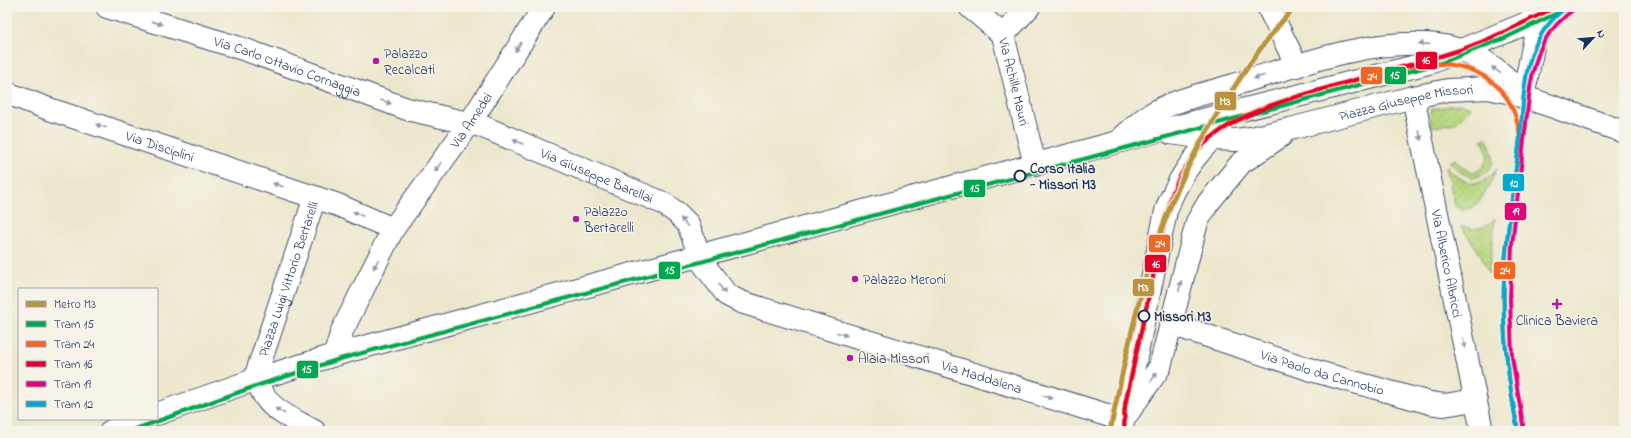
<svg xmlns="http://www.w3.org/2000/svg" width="1631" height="438" font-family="'Indie Flower',sans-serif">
  <defs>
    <pattern id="grass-dots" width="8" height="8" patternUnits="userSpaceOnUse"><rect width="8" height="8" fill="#b6d77e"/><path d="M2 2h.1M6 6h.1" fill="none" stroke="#9cb96f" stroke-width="1.8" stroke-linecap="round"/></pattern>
  </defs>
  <rect width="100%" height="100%" fill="#f7f3e8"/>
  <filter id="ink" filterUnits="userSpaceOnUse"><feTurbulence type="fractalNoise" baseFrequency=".025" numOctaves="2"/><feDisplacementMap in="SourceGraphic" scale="8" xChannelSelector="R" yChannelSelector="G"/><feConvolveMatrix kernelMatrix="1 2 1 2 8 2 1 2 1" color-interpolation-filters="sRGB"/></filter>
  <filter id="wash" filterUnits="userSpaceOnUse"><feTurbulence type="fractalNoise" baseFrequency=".012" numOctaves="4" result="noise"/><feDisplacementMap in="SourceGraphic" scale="16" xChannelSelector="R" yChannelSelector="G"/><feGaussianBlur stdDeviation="0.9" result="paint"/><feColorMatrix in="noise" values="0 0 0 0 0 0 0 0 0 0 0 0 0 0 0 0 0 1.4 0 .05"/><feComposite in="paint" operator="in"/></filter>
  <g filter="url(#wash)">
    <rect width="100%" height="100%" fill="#ece7cc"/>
    <g fill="url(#grass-dots)" stroke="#68836e">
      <polygon points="1461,104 1471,107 1456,123 1432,127 1430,115 1432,109"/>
      <path d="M 1486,138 C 1496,155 1498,173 1473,178 L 1460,172 L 1450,162 L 1455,159 C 1461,167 1466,171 1476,172 C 1490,162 1490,154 1482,140 Z"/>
      <path d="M 1446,166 C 1463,184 1481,192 1497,168 C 1491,182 1476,221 1455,206 Z"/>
      <path d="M 1495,218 L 1489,274 L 1482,257 L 1461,226 C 1474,231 1485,229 1495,218 Z"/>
    </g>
  </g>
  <g filter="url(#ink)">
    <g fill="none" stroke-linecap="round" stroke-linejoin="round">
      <g stroke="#3a4b6e" stroke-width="24">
        <g id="street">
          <path id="s1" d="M 107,7 L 246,50 L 407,109 L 481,126 L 663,203 L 677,213 L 688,224 L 702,262 L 727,295 L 741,302 L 1123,420"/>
          <polyline points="970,7 1003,35"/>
          <polyline points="1268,7 1297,66"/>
          <path id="s2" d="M 1003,35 L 1035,165"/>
          <polyline points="1003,35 1029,7"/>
          <path id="s3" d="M 7,93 L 46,108 L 338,205 L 393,229"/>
          <path id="s4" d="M 1413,97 L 1482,431"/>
          <polyline points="1523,97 1538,22 1545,13 1558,7"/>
          <path id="s5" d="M 1171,133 L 1212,139 L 1236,140 L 1251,138 L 1290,129 L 1413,97 L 1448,90 L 1488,88 L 1512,93 L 1554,107 L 1624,132"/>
          <path d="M 1123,137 C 1131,130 1139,122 1148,116 C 1172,100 1204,94 1230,86 C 1293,67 1370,37 1437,45 C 1472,49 1501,69 1523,96"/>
          <path id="s6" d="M 1171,324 L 1318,372 L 1430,403 L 1444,405 L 1475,400"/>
          <path id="s7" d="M 338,354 L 337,347 L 342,331 L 393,229 L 469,124 L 544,7"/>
          <polyline points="1128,413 1160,367 1197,222 1208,203 1241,163 1281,136"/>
          <polyline points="157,414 257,379 338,354 1154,132 1432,62 1542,17"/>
          <polyline points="111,431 144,419"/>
          <path id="s8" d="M 314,431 C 288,416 259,407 257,372 L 315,197"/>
          <path d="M 1122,431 L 1123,420 L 1166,211 C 1177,179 1194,155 1219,132"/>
        </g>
      </g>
      <use href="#street" stroke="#fff" stroke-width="22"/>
      <g stroke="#f7f3e8" stroke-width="7">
        <polyline id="tram-1" points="130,431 259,385 340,359 1441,63 1505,38 1570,7"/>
      </g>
      <g stroke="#f7f3e8" stroke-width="7">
        <path id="tram-2" d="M 1125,431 L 1124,412 L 1166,214 C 1174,187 1184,162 1205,143 C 1243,108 1295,97 1343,84 C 1390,71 1447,48 1491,81 C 1510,96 1518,116 1520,139 C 1514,186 1506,233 1504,280 C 1502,331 1508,381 1518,431"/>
      </g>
      <g stroke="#f7f3e8" stroke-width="7">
        <path id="tram-3" d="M 1124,431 L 1125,404 L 1170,200 C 1177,177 1192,153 1211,138 C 1247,110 1291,98 1333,86 C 1372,75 1412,65 1450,53 C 1487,42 1522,23 1556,7"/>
      </g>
      <g stroke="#f7f3e8" stroke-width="7">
        <path id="tram-4" d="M 1524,431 L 1512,356 L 1510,299 L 1512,245 L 1530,88 C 1536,50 1545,30 1577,7"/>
      </g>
      <g stroke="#f7f3e8" stroke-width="7">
        <path id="tram-5" d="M 1518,431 C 1508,381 1502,331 1504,280 C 1506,235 1513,190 1519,145 C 1526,92 1519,42 1567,7"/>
      </g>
      <use href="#tram-1" stroke="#00a651" stroke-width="4"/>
      <use href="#tram-2" stroke="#f26522" stroke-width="4"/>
      <use href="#tram-3" stroke="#e4002b" stroke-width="4"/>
      <use href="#tram-4" stroke="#e5007d" stroke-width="4"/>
      <use href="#tram-5" stroke="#00a9ce" stroke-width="4"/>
      <g stroke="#f7f3e8" stroke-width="8">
        <path id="metro-1" d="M 1110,431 C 1125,360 1139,288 1165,220 C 1182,174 1206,130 1233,89 C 1252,60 1271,32 1295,7"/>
      </g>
      <use href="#metro-1" stroke="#ba943c" stroke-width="5"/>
    </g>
    <defs><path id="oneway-solid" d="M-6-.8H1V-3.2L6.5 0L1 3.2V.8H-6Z"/></defs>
    <g fill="#8d97ae">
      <use href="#oneway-solid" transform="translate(157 23) rotate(17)"/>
      <use href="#oneway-solid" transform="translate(1424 44) rotate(-176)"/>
      <use href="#oneway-solid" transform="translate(518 47) rotate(123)"/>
      <use href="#oneway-solid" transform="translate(1496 70) rotate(-144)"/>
      <use href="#oneway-solid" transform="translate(1259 77) rotate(163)"/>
      <use href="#oneway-solid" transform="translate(386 102) rotate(20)"/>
      <use href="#oneway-solid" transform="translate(101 126) rotate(-162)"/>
      <use href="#oneway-solid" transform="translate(1420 135) rotate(78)"/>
      <use href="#oneway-solid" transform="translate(518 142) rotate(-157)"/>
      <use href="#oneway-solid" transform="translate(438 167) rotate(126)"/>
      <use href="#oneway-solid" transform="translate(278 185) rotate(-162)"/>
      <use href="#oneway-solid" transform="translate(358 214) rotate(-156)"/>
      <use href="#oneway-solid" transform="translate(684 222) rotate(-129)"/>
      <use href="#oneway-solid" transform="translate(376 264) rotate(117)"/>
      <use href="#oneway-solid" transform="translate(1180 286) rotate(-77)"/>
      <use href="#oneway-solid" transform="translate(722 289) rotate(53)"/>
      <use href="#oneway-solid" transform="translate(842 334) rotate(17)"/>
      <use href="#oneway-solid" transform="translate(1464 343) rotate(79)"/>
      <use href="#oneway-solid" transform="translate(1154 377) rotate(-55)"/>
      <use href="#oneway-solid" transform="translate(1047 397) rotate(17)"/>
      <use href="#oneway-solid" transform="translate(280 411) rotate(-150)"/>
    </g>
  </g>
  <g fill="#b5179e" stroke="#f7f3e8" stroke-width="1.5">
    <circle cx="376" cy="61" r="4"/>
    <circle cx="576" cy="219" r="4"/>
    <circle cx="855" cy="279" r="4"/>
    <path d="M1555 298h4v4h4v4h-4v4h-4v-4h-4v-4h4z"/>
    <circle cx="850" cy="358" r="4"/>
  </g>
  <g fill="#f7f3e8" stroke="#1b2f5e" stroke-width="2">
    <circle cx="1020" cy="176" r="5.5"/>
    <circle cx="1144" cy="316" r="5.5"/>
  </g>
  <g text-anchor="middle" stroke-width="3" stroke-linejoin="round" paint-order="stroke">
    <g font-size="14" fill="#1b2f5e" stroke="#f7f3e8" text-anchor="start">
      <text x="384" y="58">Palazzo<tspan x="384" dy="16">Recalcati</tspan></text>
      <text x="584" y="216">Palazzo<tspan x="584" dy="16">Bertarelli</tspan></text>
      <text x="863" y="284">Palazzo Meroni</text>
      <text x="1557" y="325" text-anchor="middle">Clinica Baviera</text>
      <text x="858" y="363">Alaia Missori</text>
    </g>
    <g font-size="14" fill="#1b2f5e" stroke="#f7f3e8">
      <text dy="5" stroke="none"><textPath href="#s1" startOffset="190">Via Carlo Ottavio Cornaggia</textPath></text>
      <text dy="5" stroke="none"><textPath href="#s2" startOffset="48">Via Achille Mauri</textPath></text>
      <text dy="5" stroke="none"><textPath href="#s5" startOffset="240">Piazza Giuseppe Missori</textPath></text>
      <text dy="5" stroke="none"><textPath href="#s7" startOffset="272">Via Amedei</textPath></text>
      <text dy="5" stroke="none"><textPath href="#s3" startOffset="162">Via Disciplini</textPath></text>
      <text dy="5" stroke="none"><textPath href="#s1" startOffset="519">Via Giuseppe Barellai</textPath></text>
      <text dy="5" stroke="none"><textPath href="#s4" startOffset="170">Via Alberico Albricci</textPath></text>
      <text dy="5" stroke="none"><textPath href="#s8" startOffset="185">Piazza Luigi Vittorio Bertarelli</textPath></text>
      <text dy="5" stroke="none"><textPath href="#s6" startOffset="159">Via Paolo da Cannobio</textPath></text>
      <text dy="5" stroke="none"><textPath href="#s1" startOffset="973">Via Maddalena</textPath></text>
    </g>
    <g font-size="14" font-weight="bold" fill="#1b2f5e" stroke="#f7f3e8" text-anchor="start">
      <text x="1030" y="173">Corso Italia<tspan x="1030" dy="16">- Missori M3</tspan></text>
      <text x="1154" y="321">Missori M3</text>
    </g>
  </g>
  <g stroke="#f7f3e8" stroke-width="1.5">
    <rect x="1415" y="51" width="23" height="19" rx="4" fill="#e4002b"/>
    <rect x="1384" y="66" width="23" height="19" rx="4" fill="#00a651"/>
    <rect x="1360" y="66" width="23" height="19" rx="4" fill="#f26522"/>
    <rect x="1214" y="91" width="23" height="20" rx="4" fill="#ba943c"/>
    <rect x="1502" y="173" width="23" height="19" rx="4" fill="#00a9ce"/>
    <rect x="963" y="179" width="23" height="19" rx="4" fill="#00a651"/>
    <rect x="1504" y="202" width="23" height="19" rx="4" fill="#e5007d"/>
    <rect x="1148" y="234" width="23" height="19" rx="4" fill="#f26522"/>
    <rect x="1144" y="254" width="23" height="19" rx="4" fill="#e4002b"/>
    <rect x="658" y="261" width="23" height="19" rx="4" fill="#00a651"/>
    <rect x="1493" y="261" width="23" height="19" rx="4" fill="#f26522"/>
    <rect x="1132" y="278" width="23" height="19" rx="4" fill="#ba943c"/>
    <rect x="296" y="360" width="23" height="19" rx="4" fill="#00a651"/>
  </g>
  <g font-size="11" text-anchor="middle" font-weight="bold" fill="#fff">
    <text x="1426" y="64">16</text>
    <text x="1395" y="79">15</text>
    <text x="1372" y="80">24</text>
    <text x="1225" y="105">M3</text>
    <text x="1514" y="187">12</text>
    <text x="975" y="192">15</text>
    <text x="1516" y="215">19</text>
    <text x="1160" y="247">24</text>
    <text x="1156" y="268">16</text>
    <text x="670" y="274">15</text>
    <text x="1505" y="274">24</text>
    <text x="1143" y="291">M3</text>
    <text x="307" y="373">15</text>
  </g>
  <rect width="1631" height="438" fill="none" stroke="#f7f3e8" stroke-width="24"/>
  <rect x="18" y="288" width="140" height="132" fill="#f7f3e8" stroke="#9fa5b1"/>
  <rect x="26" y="301" width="20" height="6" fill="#ba943c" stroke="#9fa5b1"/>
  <text x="54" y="308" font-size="12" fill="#1b2f5e">Metro M3</text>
  <rect x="26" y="321" width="20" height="6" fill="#00a651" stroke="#9fa5b1"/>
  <text x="54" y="328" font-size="12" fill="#1b2f5e">Tram 15</text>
  <rect x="26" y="341" width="20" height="6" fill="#f26522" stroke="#9fa5b1"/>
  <text x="54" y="348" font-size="12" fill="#1b2f5e">Tram 24</text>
  <rect x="26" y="361" width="20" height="6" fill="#e4002b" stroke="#9fa5b1"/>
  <text x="54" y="368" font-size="12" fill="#1b2f5e">Tram 16</text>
  <rect x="26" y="381" width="20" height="6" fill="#e5007d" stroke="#9fa5b1"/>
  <text x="54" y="388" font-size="12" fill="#1b2f5e">Tram 19</text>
  <rect x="26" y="401" width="20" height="6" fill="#00a9ce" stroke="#9fa5b1"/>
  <text x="54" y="408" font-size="12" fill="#1b2f5e">Tram 12</text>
  <g transform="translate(1593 38) rotate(64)" stroke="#f7f3e8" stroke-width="3" paint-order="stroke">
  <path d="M0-3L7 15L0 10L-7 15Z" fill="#1b2f5e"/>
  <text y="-6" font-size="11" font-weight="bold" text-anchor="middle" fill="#1b2f5e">N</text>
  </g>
</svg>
